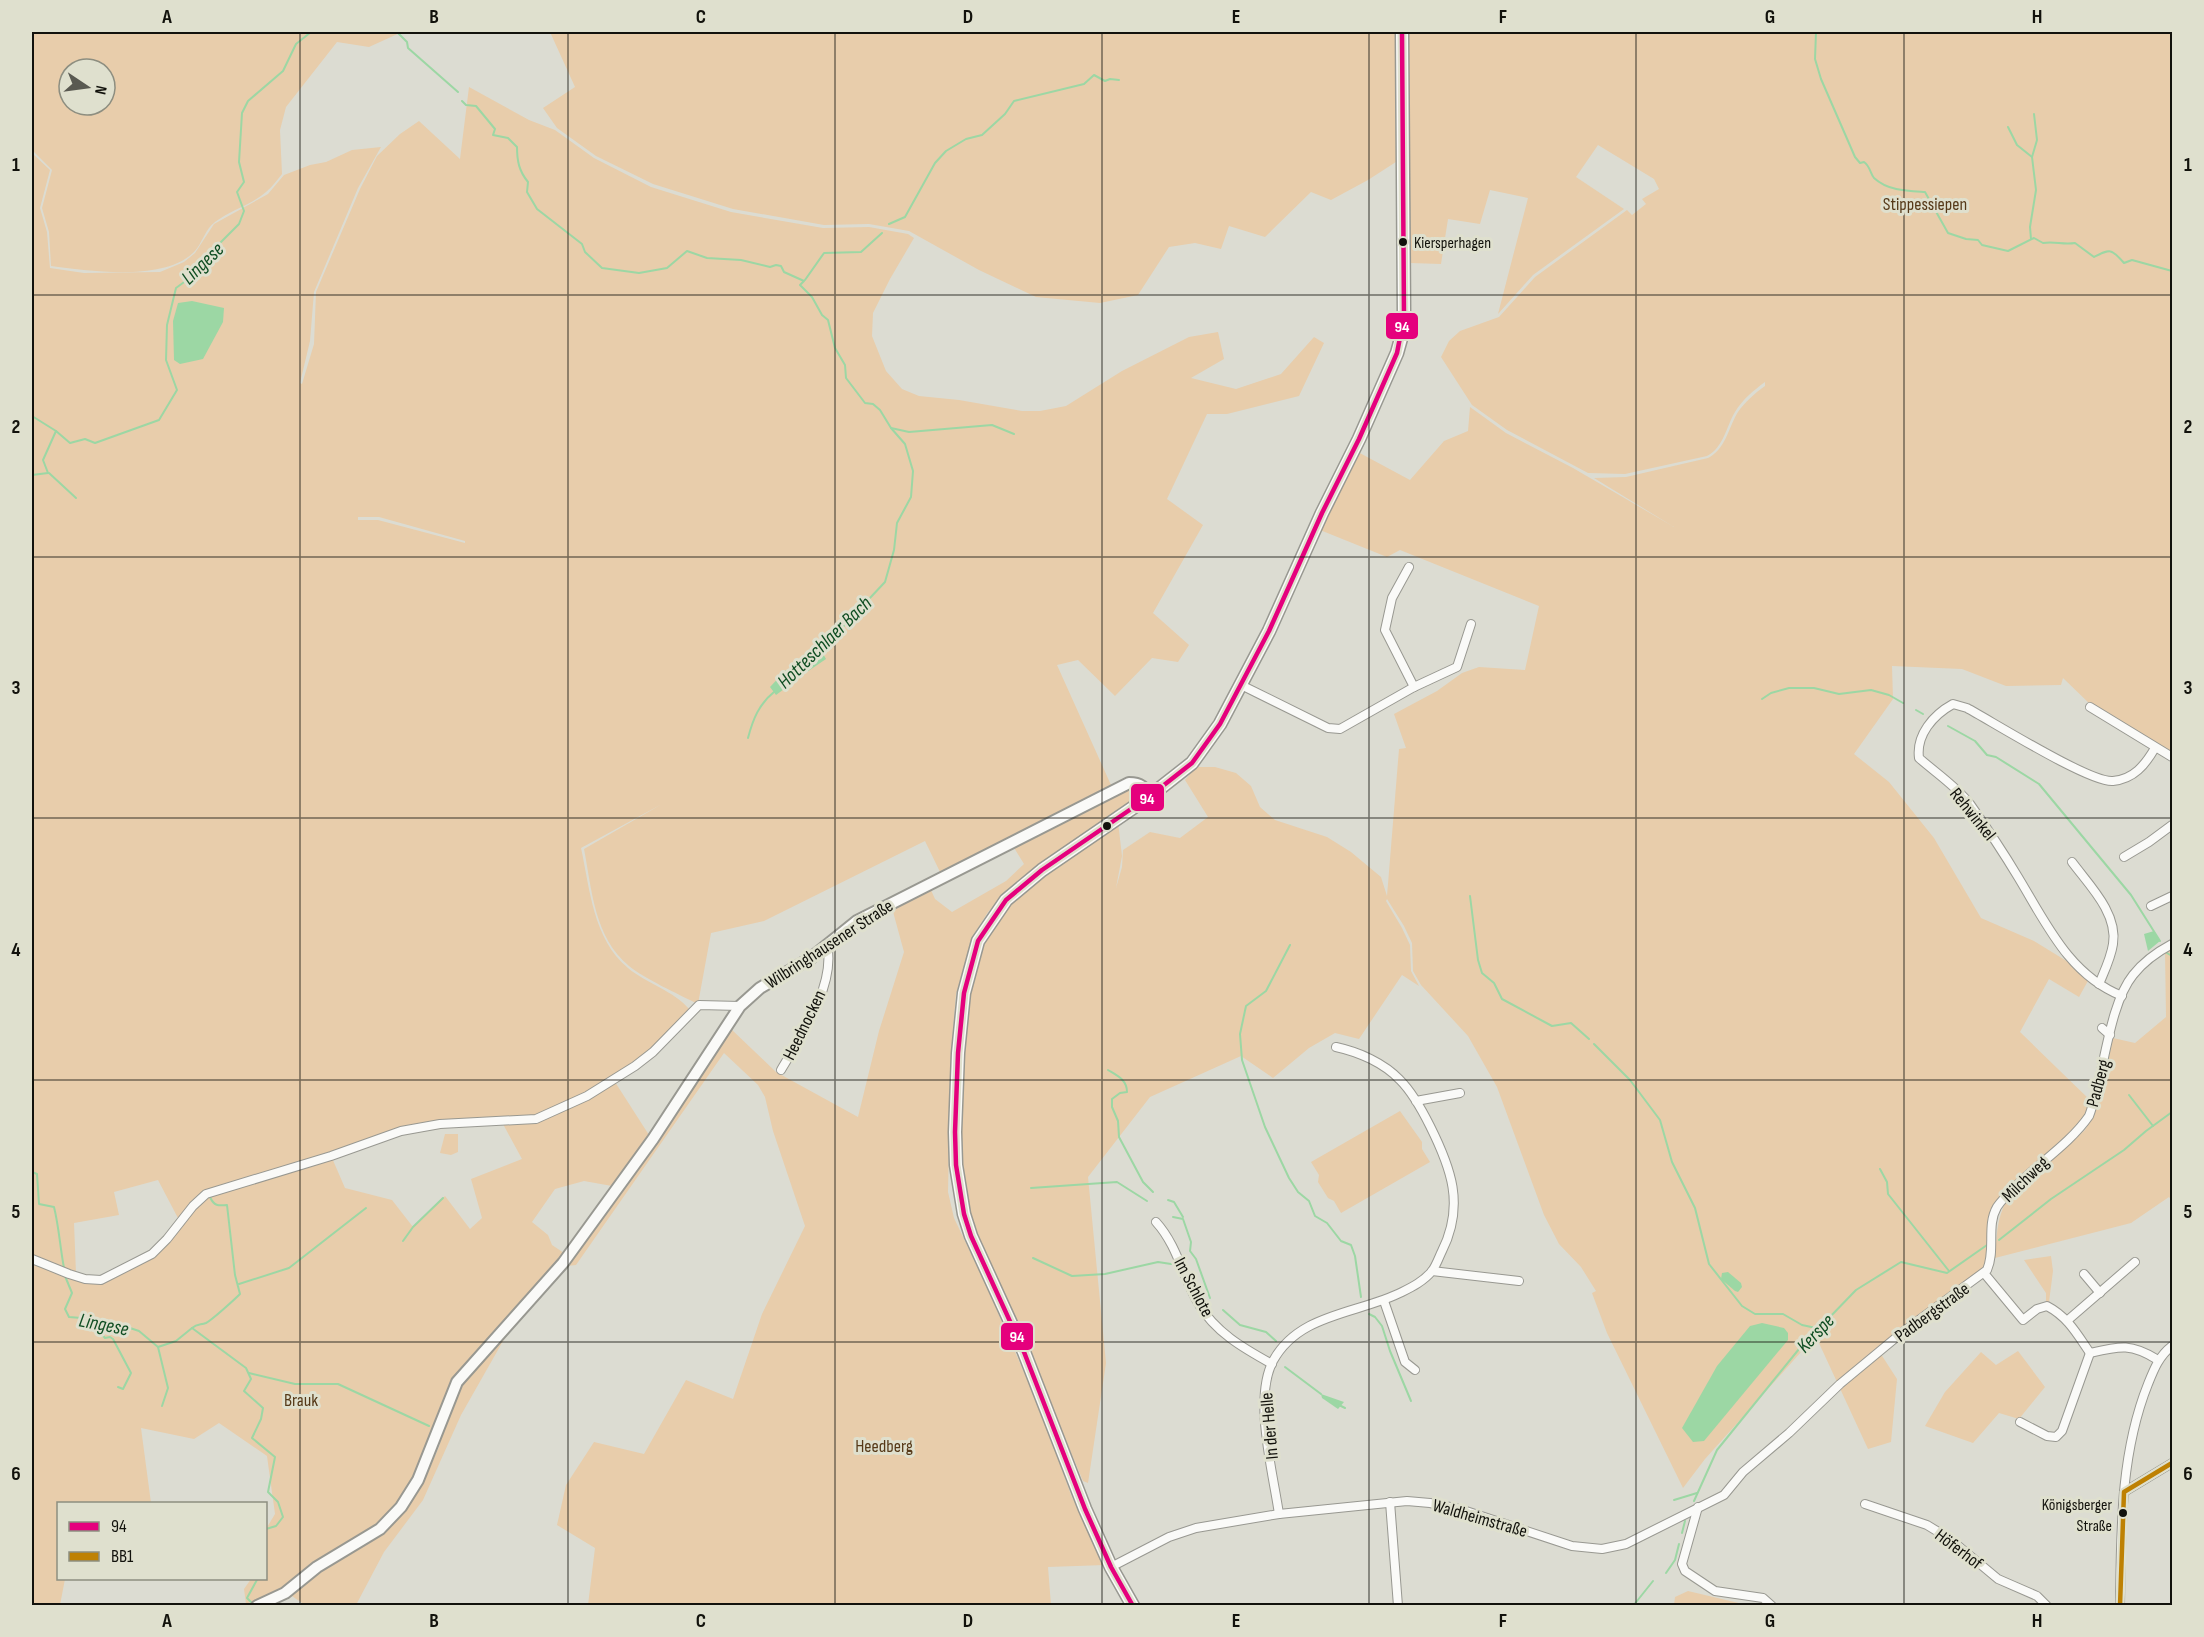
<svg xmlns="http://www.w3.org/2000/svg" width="2204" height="1637" font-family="'Sofia Sans Condensed',sans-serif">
  <rect width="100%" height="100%" fill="#dcdcd2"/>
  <g fill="#e8cdab" fill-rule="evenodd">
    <path d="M 32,32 L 402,32 L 369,47 L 337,42 L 286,107 L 280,130 L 282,174 C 277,180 272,187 266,192 C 251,205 231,210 215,222 C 205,229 202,244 194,252 C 164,282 90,271 51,266 L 49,232 L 42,208 L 52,170 L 32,150 ZM 69,69 L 105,69 L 105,105 L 69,105 Z"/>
    <polygon points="550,32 1397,32 1399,160 1368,180 1331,200 1311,192 1265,237 1229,226 1221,249 1195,243 1169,247 1138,295 1100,303 1036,297 979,270 909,231 869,224 824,225 733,209 653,184 596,156 557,128 543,108 575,87"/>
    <path d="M 1407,32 L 2172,32 L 2172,754 L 2092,706 L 2063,678 L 2061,685 L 2006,686 L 1962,669 L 1892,666 L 1893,699 L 1854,754 L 1889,782 L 1934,838 L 1981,918 L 2034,941 L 2073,965 L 2089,979 L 2079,997 L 2049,979 L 2020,1032 L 2092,1102 L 2087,1115 L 2077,1128 L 2001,1196 L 1993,1209 L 1987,1258 L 1983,1268 L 1877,1348 L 1897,1379 L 1891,1442 L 1868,1449 L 1818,1341 L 1801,1352 L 1705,1459 L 1683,1488 L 1607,1333 L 1592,1293 L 1596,1291 L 1581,1267 L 1559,1244 L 1544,1215 L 1497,1087 L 1468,1036 L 1421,985 L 1413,971 L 1412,943 L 1404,926 L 1387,899 L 1386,901 L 1402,928 L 1410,945 L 1411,971 L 1419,986 L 1402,975 L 1359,1039 L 1335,1033 L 1309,1048 L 1273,1078 L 1241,1056 L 1150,1097 L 1088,1177 L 1106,1363 L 1088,1483 L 1083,1481 L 1033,1362 L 974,1227 L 964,1190 L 962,1166 L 960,1118 L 964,1051 L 971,993 L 983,945 L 1000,916 L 1019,894 L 1118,822 L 1122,856 L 1116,888 L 1122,867 L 1123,850 L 1150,832 L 1180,838 L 1208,817 L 1185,780 L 1196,767 L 1215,767 L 1236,773 L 1251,786 L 1260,807 L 1275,820 L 1327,837 L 1351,852 L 1381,877 L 1387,896 L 1399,749 L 1406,748 L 1394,714 L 1437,691 L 1462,673 L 1479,667 L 1525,670 L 1539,606 L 1400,550 L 1387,557 L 1320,530 L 1356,451 L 1410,480 L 1444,441 L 1468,431 L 1470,407 L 1506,433 L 1573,468 L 1674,527 L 1594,478 L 1626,477 L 1708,458 C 1726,449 1728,428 1738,412 C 1745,402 1755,393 1765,386 L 1765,382 C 1754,390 1742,400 1735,412 C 1726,427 1724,447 1707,456 L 1625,474 L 1588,473 L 1507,430 L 1472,405 L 1441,357 L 1449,341 L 1460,331 L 1499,317 L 1535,277 L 1627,210 L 1632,215 L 1646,204 L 1642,199 L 1659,189 L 1654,179 L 1598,145 L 1576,177 L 1624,209 L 1533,275 L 1498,314 L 1528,198 L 1490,190 L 1480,224 L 1448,219 L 1441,264 L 1410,263 Z"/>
    <path d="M 469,87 L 529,120 L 555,130 L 594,158 L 651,187 L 731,212 L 823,228 L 869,227 L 908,234 L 914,238 L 890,279 L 873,313 L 872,336 L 886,371 L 902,389 L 919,396 L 959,400 L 1022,411 L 1040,411 L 1066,406 L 1122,371 L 1189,337 L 1218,332 L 1224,359 L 1191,378 L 1236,389 L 1281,374 L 1314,337 L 1324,343 L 1299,396 L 1227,414 L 1207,414 L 1167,499 L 1203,525 L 1153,613 L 1189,645 L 1178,662 L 1152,658 L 1115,696 L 1078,660 L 1057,665 L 1111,785 L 941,874 L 925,841 L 764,921 L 711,933 L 698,1004 C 678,994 645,979 629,966 C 594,937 592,890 584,849 L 662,804 L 581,848 C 590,889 593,939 628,968 C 647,984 673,990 690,1010 L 638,1061 L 612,1078 L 535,1118 L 441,1120 L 400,1129 L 206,1192 L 179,1220 L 158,1180 L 114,1192 L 119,1215 L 74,1223 L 76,1273 L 32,1257 L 32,153 L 50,170 L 40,208 L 47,232 L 50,268 L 84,273 L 160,272 L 184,262 L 195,253 L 214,224 L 268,194 L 284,175 L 310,165 L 326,162 L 352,150 L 381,147 L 358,188 L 314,292 L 310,341 L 300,383 L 302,384 L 314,344 L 316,292 L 360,189 L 377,156 L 400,134 L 419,121 L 460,159 ZM 358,517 L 379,517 L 465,541 L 465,543 L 378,520 L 358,520 Z"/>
    <path d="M 1128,786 L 1140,788 L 1141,796 L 1074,840 L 1008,890 L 988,912 L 973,936 L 956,994 L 951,1052 L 948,1192 L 954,1218 L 985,1283 L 1043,1416 L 1071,1495 L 1105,1565 L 1048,1567 L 1051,1605 L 588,1605 L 595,1548 L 557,1525 L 566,1485 L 594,1442 L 644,1454 L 686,1380 L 733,1399 L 762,1314 L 805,1226 L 773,1131 L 765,1097 L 758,1085 L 724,1053 L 576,1265 L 567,1266 C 624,1188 681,1111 731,1029 L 776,1072 L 858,1117 L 879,1031 L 904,952 L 892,908 L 930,888 L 935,899 L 952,912 L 1006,881 L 1024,864 L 1013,846 Z"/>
    <path d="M 2168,948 L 2172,949 L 2172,1202 L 2169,1197 L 2131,1223 L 1995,1258 C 1997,1237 1996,1219 2007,1200 L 2085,1130 C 2102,1102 2106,1069 2113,1038 L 2135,1043 L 2166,1017 L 2165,950 Z"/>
    <polygon points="615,1082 649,1135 612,1186 584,1181 555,1189 532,1222 548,1235 552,1245 564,1253 455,1380 417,1479 400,1506 377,1525 282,1589 246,1604 244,1589 251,1579 266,1578 266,1529 275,1514 267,1456 219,1423 194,1439 141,1428 151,1503 58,1504 58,1578 65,1579 60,1605 32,1605 32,1261 87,1281 152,1256 196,1206 208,1197 332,1158 345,1188 392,1200 413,1227 445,1196 470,1229 482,1218 471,1179 522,1159 503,1124 535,1121"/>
    <polygon points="1400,1111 1422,1142 1422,1149 1430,1162 1341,1213 1334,1201 1328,1198 1318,1182 1319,1175 1311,1162"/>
    <polygon points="445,1134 458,1134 458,1152 451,1155 440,1153"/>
    <polygon points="2051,1256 2053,1271 2049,1302 2046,1302 2046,1293 2024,1260"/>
    <polygon points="507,1334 461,1415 423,1500 384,1552 356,1605 305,1605 289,1594 320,1569 383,1534 405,1512 423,1483 439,1447 449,1411 462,1386"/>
    <polygon points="2018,1351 2045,1387 2019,1419 1999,1413 1973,1443 1925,1426 1945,1392 1981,1352 1996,1365"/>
    <polygon points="1688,1591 1747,1605 1674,1605 1675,1597"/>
  </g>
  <g fill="#9cd7a4">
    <polygon points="192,301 224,308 223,322 203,359 180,364 174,360 173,321 178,303"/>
    <polygon points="813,646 821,650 826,659 801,676 798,675 792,666"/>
    <polygon points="786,670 795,681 776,695 770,687"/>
    <polygon points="2154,931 2160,941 2148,951 2144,934"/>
    <polygon points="1728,1272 1741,1283 1742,1287 1738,1292 1735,1291 1721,1279 1722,1273"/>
    <polygon points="1762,1323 1784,1328 1788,1333 1788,1340 1704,1441 1693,1442 1682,1428 1717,1366 1750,1326"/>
    <polygon points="1321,1394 1344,1402 1338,1409 1322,1398"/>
  </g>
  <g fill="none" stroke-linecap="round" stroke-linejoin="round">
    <g stroke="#9cd7a4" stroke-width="2">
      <polyline points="397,32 407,42 408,48 458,92"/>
      <path d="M 1816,32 L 1815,59 L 1821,79 L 1855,157 L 1860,163 L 1864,162 C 1870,166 1870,173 1874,178 C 1888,191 1908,191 1925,192 L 1948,233 L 1966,239 L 1978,240 L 1982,245 L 2008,251 L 2034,238 L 2043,243 C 2055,241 2063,245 2075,243 L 2094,257 C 2110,249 2111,248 2124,263 L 2132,260 L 2172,271"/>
      <path d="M 462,101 L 466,105 L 476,106 L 495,129 L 493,135 L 508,138 L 517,147 C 517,161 519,171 528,182 L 527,192 L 537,209 L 582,244 L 585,252 L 602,268 L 639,273 L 667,268 L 687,251 L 707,258 L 741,260 L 770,267 L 776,265 L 781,266 L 784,272 L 804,281 L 800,285 L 812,297 L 822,315 L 828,320 L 835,348 L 845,365 L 846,378 L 865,403 L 873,404 L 880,410 L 891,428 L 905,444 L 913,471 L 911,497 L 897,523 L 894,550 L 885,582 L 821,650"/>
      <polyline points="2008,127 2017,145 2032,157"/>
      <polyline points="889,224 905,217 935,163 946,151 966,139 982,135 1005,114 1014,101 1084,84 1094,75 1105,81 1110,79 1119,80"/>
      <polyline points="2031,239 2030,227 2036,190 2032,157 2037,140 2034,114"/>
      <polyline points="805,280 824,253 861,252 882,233"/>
      <polyline points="32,416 56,431"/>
      <polyline points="891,428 909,432 992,425 1014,434"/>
      <polyline points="49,473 76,498"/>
      <polyline points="32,475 48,473 43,460 56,431 70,443 85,439 95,443 159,420 177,390 166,360 167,325 176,288 195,274 220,243 239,224 244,211 237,192 244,182 239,162 242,113 248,101 283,71 296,44 311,32"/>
      <polyline points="1762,699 1771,693 1789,688 1814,688 1839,694 1871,690 1889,695 1903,703"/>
      <polyline points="1916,710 1923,714"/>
      <polyline points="1948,726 1975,741 1987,755 1996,757 2039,784 2131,895 2160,941"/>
      <path d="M 748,738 C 753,719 759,704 774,692"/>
      <polyline points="1470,896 1478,960 1482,973 1494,983 1502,999 1552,1026 1571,1023 1589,1039"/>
      <polyline points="1290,945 1266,991 1246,1006 1240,1034 1242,1060 1265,1127 1289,1178 1298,1192 1309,1201 1315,1216 1327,1223 1341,1241 1351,1245 1355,1256 1361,1297"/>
      <polyline points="2167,953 2172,956"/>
      <polyline points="1594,1044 1630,1080 1660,1120 1672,1162 1695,1208 1709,1264 1742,1306 1755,1314 1783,1314 1802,1325 1816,1328"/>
      <path d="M 1108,1070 C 1118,1076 1127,1080 1127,1092 L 1120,1093 L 1112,1099 L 1112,1107 L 1118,1121 L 1119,1137 L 1143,1182 L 1153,1192"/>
      <polyline points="2129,1095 2153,1126"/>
      <polyline points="1880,1169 1887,1182 1888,1194 1949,1271"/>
      <path d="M 32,1172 L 37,1174 L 39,1204 L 54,1207 C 59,1227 60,1247 64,1268"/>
      <polyline points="1031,1188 1117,1182 1147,1201"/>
      <polyline points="1168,1200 1174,1202 1183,1217"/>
      <polyline points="1173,1217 1183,1219 1191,1242 1190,1251 1196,1259 1210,1298"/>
      <polyline points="1999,1240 2051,1199 2124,1150 2146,1131 2172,1112"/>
      <polyline points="403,1241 413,1227 443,1198"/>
      <polyline points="1033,1258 1072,1276 1105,1274 1158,1262 1171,1264"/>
      <polyline points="32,1263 40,1266"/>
      <polyline points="65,1276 72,1293 65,1309 69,1317 106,1320 139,1331 158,1347 176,1341 192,1328 246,1368 251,1379 244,1391 263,1408 261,1419 252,1438 275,1457 268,1492 278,1502 283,1517 276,1526 266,1529"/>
      <polyline points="239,1284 289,1268 366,1208"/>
      <polyline points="1223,1310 1240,1325 1266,1332 1276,1341"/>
      <polyline points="1369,1314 1375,1317 1382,1326 1390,1351 1411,1401"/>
      <polyline points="88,1318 105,1338 110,1337 113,1339 131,1373 123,1389 118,1387"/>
      <path d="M 192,1328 C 197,1324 200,1325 206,1323 C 212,1320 235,1299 240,1294 L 235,1275 L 227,1205 C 218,1206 214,1206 210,1197"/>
      <polyline points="158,1347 168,1388 162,1406"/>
      <polyline points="1285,1367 1321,1394"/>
      <polyline points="249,1373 295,1384 338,1384 429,1426"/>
      <polyline points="1339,1405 1345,1408"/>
      <polyline points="1674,1500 1697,1493"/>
      <polyline points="1694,1501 1717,1450 1799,1349 1856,1290 1901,1262 1947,1273 1987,1245"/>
      <polyline points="1682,1533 1685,1521"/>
      <polyline points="1666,1573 1675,1560 1679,1544"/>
      <polyline points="251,1602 247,1598 258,1578"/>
      <polyline points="1633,1606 1653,1581"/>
    </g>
    <g stroke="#989891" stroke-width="10">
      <g id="street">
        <polyline points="1241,685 1328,728 1340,729 1414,687 1385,630 1392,598 1409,567"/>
        <polyline points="1414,687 1457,667 1471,624"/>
        <polyline points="2090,707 2172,757"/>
        <polyline points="2124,857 2149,842 2172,825"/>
        <path d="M 2072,862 C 2089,885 2118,913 2113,944 C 2111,958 2104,972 2099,984"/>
        <polyline points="2151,906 2172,896"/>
        <path d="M 2122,996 C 2069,975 2046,923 2018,877 C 2003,852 1987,828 1970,804 C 1956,786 1936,773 1919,758 C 1916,735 1933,715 1953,704 L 1967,708 C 1993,722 2090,783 2113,781 C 2134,779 2145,765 2155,748"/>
        <polyline points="2102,1028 2110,1035"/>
        <path d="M 781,1070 C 801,1036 836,985 827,945"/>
        <polyline points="1416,1101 1460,1093"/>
        <path d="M 1156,1222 C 1177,1245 1183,1277 1198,1303 C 1215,1332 1243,1348 1272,1364"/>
        <polyline points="32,1259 69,1274 85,1279 101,1280 152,1254 167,1239 193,1206 206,1194 331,1156 401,1131 440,1124 536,1119 587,1096 635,1066 653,1052 699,1005 740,1006"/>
        <polyline points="1432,1271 1519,1281"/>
        <path d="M 1984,1273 L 2023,1320 L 2037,1309 L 2047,1306 C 2068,1317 2077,1334 2090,1353"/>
        <polyline points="2084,1274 2100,1293"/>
        <polyline points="1384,1301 1405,1362 1415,1370"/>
        <polyline points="2068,1320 2135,1262"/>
        <path d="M 2090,1353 C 2120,1346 2131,1343 2158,1360"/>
        <polyline points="2020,1422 2047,1436 2056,1437 2062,1431 2090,1353"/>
        <polyline points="2124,1492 2172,1463"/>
        <polyline points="1390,1502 1398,1606"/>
        <polyline points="1865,1504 1927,1525 1950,1539 1998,1579 2037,1596 2047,1606"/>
        <polyline points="1698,1507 1682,1564 1685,1571 1715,1591 1763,1598 1772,1606"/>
        <path d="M 1279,1514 C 1273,1472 1253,1399 1273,1361 C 1299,1313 1358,1314 1402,1292 C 1412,1287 1424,1281 1432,1271 C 1436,1266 1439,1257 1442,1251 C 1465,1205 1451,1168 1430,1126 C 1422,1110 1413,1093 1400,1080 C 1384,1063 1359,1052 1336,1047"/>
        <path d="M 1111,1567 L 1169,1537 L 1196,1528 L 1279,1514 L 1407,1501 L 1430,1503 L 1460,1509 L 1572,1546 L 1602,1549 L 1626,1544 L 1724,1495 L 1743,1472 L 1789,1433 L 1840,1384 L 1904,1331 L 1987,1270 C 1996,1250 1986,1226 1997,1207 C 2003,1198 2011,1191 2019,1183 C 2042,1161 2071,1142 2089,1116 C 2104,1077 2108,1006 2133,975 C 2144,961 2157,952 2172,944"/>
        <path d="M 2120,1606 C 2121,1531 2120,1454 2148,1384 C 2154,1369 2159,1356 2172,1346"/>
      </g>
    </g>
    <g stroke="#989891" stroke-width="14">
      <path id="secondary" d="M 257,1606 L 285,1593 L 317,1567 L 380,1529 L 401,1507 L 418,1480 L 457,1382 L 563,1263 L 653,1139 L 740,1006 L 760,988 L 811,958 L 857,921 L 1129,783 C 1141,783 1144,787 1150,796"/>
    </g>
    <g stroke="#989891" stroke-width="15">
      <polyline id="primary" points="1133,1606 1111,1567 1085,1509 1024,1352 971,1236 964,1214 956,1165 955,1132 958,1053 964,993 978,941 1006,900 1042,870 1150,796 1192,763 1220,724 1269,631 1322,513 1359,439 1397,353 1402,335 1404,317 1402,32"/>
    </g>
    <use href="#street" stroke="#fafaf8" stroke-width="8"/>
    <use href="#secondary" stroke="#fafaf8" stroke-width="10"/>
    <use href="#primary" stroke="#fafaf8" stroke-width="12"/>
    <g stroke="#dfe0ce" stroke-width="9">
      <polyline id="bus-1" points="1133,1606 1111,1567 1085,1509 1024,1352 971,1236 964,1214 956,1165 955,1132 958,1053 964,993 978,941 1006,900 1042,870 1150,796 1192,763 1220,724 1269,631 1322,513 1359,439 1397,353 1404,317 1402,32"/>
    </g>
    <g stroke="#dfe0ce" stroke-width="9">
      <polyline id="bus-2" points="2120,1606 2124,1492 2172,1463"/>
    </g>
    <use href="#bus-1" stroke="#e5007d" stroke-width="4.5"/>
    <use href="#bus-2" stroke="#be8103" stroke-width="4.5"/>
  </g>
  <path fill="none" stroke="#12120c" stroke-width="1.5" stroke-opacity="0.55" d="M 300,32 L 300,1606M 568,32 L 568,1606M 835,32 L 835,1606M 1102,32 L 1102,1606M 1369,32 L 1369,1606M 1636,32 L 1636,1606M 1904,32 L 1904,1606M 32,295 L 2172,295M 32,557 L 2172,557M 32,818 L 2172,818M 32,1080 L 2172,1080M 32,1342 L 2172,1342"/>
  <g fill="#12120c" stroke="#dfe0ce" stroke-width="2">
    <circle cx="1403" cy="242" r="5"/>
    <circle cx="1107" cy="826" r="5"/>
    <circle cx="2123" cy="1513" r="5"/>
  </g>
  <g text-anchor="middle" stroke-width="6" stroke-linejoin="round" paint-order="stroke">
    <g font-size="16" fill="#12120c" stroke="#dfe0ce" text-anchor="start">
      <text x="1414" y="248">Kiersperhagen</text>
      <text x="2112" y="1510" text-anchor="end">Königsberger<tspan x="2112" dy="21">Straße</tspan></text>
    </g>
    <g font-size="18" fill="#563918" stroke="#dfe0ce">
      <text x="1925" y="210">Stippessiepen</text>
      <text x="301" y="1406">Brauk</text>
      <text x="884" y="1452">Heedberg</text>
    </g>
    <g font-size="18" fill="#12120c" stroke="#dfe0ce">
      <text transform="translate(1973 814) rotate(51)" y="6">Rehwinkel</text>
      <text transform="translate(829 944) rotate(-33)" y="6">Wilbringhausener Straße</text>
      <text transform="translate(804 1025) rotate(-64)" y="6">Heednocken</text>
      <text transform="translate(2098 1083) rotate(-75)" y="6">Padberg</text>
      <text transform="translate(2025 1179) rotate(-44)" y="6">Milchweg</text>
      <text transform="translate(1194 1287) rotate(62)" y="6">Im Schlote</text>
      <text transform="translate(1932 1312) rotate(-36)" y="6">Padbergstraße</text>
      <text transform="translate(1269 1426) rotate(-95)" y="6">In der Helle</text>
      <text transform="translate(1480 1518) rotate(16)" y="6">Waldheimstraße</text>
      <text transform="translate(1959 1549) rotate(37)" y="6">Höferhof</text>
    </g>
    <g font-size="20" font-style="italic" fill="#0f4d22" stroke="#dfe0ce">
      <text transform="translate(202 263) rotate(-44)" y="7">Lingese</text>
      <text transform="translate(824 642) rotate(-44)" y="7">Hotteschlaer Bach</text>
      <text transform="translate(104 1324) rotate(11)" y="7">Lingese</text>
      <text transform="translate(1815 1333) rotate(-47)" y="7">Kerspe</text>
    </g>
  </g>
  <g stroke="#dfe0ce" stroke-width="2">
    <rect x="1385" y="312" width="34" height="28" rx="6" fill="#e5007d"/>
    <rect x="1130" y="783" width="35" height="29" rx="6" fill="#e5007d"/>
    <rect x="1000" y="1322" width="34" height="29" rx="6" fill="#e5007d"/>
  </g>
  <g font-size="16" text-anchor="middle" font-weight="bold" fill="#fff">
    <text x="1402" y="332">94</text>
    <text x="1147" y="804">94</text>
    <text x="1017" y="1342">94</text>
  </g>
  <rect width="2204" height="1637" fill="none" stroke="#dfe0ce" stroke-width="66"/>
  <rect x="57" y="1502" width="210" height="78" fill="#dfe0ce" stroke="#8d8e80" stroke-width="1.5"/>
  <rect x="69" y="1522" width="30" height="9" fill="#e5007d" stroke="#8d8e80" stroke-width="1.5"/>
  <text x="111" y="1532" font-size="18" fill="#12120c">94</text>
  <rect x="69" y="1552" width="30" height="9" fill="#be8103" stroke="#8d8e80" stroke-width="1.5"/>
  <text x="111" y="1562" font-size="18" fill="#12120c">BB1</text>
  <g transform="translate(87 87) rotate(103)"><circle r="28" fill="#dfe0ce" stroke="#8d8e80" stroke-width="1.5"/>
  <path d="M0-4.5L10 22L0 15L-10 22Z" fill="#595951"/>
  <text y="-9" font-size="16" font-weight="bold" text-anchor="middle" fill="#12120c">N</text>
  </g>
  <rect x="33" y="33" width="2138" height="1571" fill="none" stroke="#12120c" stroke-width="2"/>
  <g font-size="20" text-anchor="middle" font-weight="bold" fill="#12120c">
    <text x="167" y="23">A</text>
    <text x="434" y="23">B</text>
    <text x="701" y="23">C</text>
    <text x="968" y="23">D</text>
    <text x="1236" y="23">E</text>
    <text x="1503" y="23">F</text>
    <text x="1770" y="23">G</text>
    <text x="2037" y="23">H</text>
    <text x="16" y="171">1</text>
    <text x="2188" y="171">1</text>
    <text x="16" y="433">2</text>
    <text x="2188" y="433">2</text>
    <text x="16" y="694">3</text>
    <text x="2188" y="694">3</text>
    <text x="16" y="956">4</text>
    <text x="2188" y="956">4</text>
    <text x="16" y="1218">5</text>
    <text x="2188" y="1218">5</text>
    <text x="16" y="1480">6</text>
    <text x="2188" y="1480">6</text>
    <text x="167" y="1627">A</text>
    <text x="434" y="1627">B</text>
    <text x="701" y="1627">C</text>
    <text x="968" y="1627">D</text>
    <text x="1236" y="1627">E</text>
    <text x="1503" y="1627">F</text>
    <text x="1770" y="1627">G</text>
    <text x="2037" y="1627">H</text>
  </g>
</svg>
